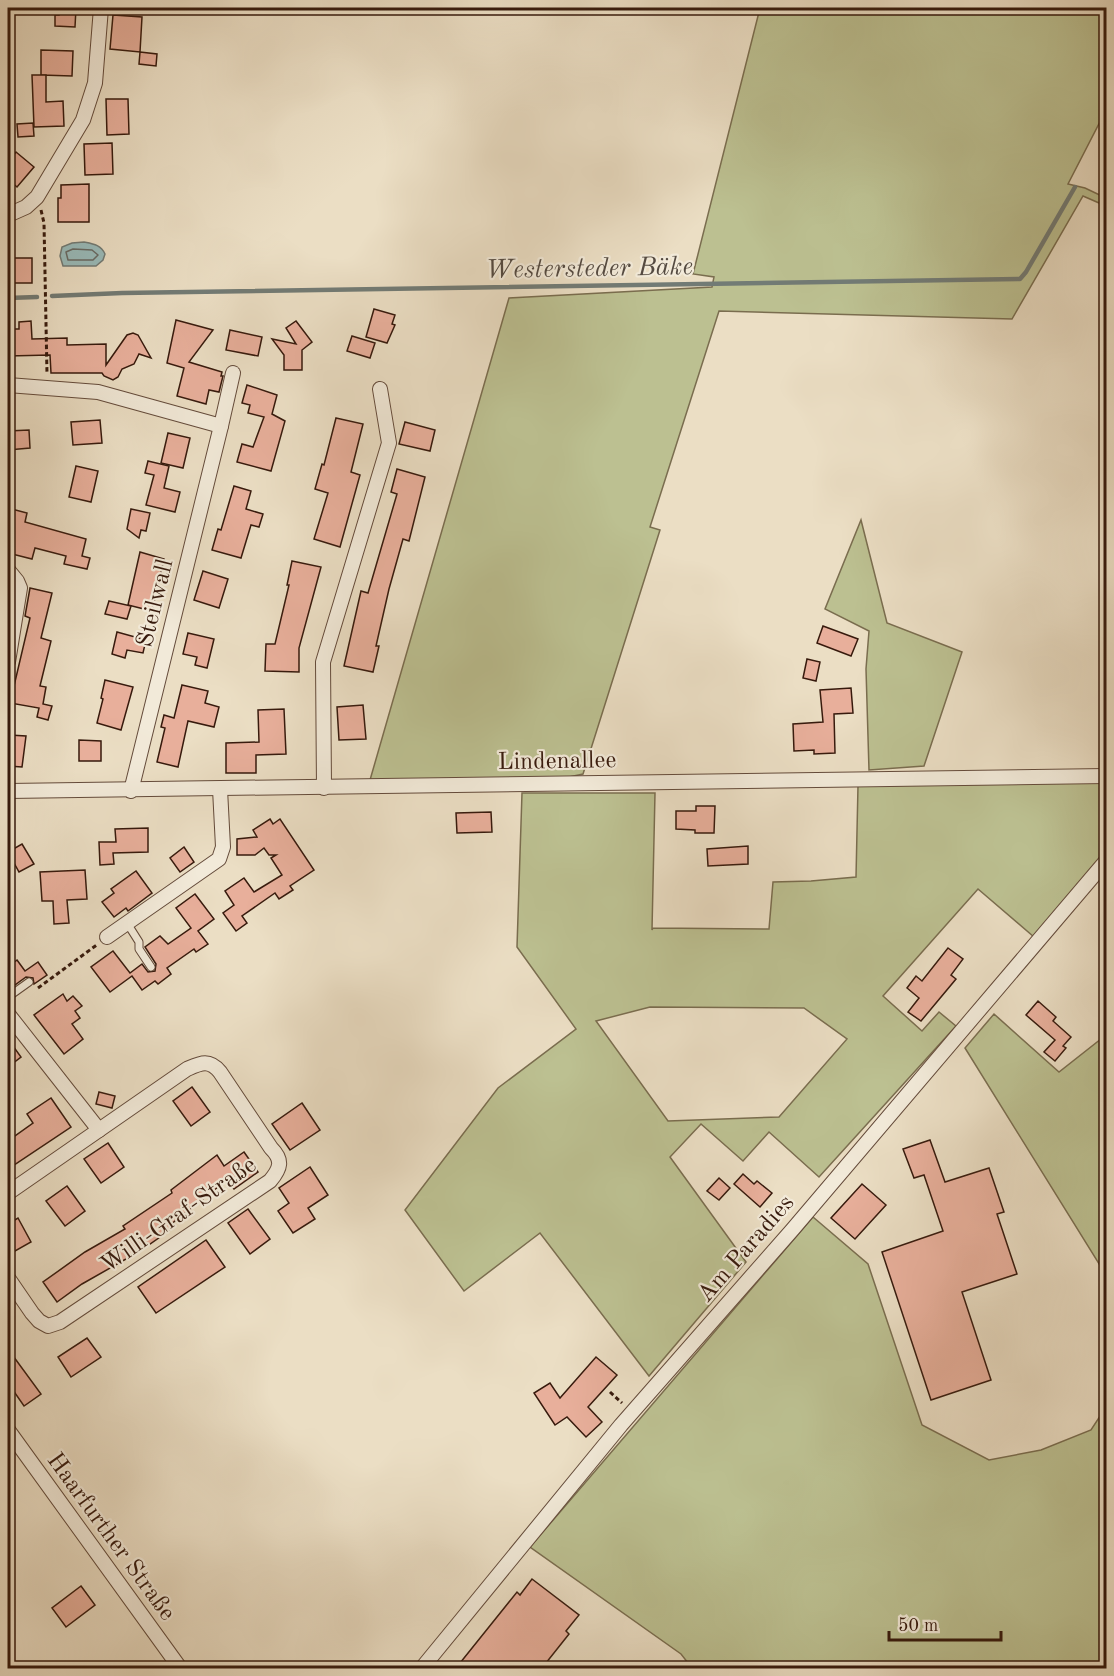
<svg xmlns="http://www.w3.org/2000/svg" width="1114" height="1676" font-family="'Old Standard TT',serif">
  <rect width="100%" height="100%" fill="#ebdec4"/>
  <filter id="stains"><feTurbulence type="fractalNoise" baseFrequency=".00333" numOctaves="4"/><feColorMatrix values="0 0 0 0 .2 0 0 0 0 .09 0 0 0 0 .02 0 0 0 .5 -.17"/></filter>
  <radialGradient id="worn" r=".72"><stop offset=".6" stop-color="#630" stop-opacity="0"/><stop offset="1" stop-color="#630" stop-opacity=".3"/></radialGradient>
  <g fill="#bcc091" stroke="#7a6d4f" stroke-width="1.5" fill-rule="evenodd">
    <polygon points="760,8 954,8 954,10 970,10 971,8 1106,8 1106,110 1068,184 1085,188 1106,198 1106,206 1083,196 1012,319 719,311 650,527 660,530 583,774 569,777 370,780 509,298 712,287 714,277 693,274"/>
    <polygon points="861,520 887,623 962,652 924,766 869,770 866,669 869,631 825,609"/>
    <path d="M 1106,782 L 1106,852 L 1034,937 L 978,889 L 883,996 L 922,1031 L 939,1012 L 956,1026 L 819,1177 L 769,1132 L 743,1161 L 701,1124 L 670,1157 L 746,1262 L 649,1376 L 540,1233 L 464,1291 L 405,1210 L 498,1088 L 576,1029 L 517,947 L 522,793 L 655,793 L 652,930 L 653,928 L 769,929 L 773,882 L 811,881 L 856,877 L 858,786 ZM 650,1007 L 804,1008 L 847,1039 L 779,1117 L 668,1121 L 596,1021 Z"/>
    <polygon points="994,1014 1059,1072 1106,1035 1106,1275 965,1048"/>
    <polygon points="813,1217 868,1264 922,1425 989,1460 1041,1450 1091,1430 1106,1407 1106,1668 692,1668 681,1654 530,1547"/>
  </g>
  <path fill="#99bbba" stroke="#727b75" stroke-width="1.5" d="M 84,242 C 94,244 101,245 105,254 L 103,260 L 96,266 L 63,266 L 60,256 L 62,247 L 72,243 Z"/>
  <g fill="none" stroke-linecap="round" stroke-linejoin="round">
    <polygon stroke="#686a64" stroke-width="1.5" points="73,249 92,250 98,255 93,260 68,260 66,252"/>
    <g stroke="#727b75" stroke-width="4.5">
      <polyline points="52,296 122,293 1020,279 1026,272 1075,187"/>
      <polyline points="8,298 37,297"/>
    </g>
  </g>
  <g fill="#e8af9b" stroke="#371a0d" stroke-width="1.5">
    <polygon points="60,8 76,8 75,27 55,26 55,15 59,15"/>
    <polygon points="113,15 142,17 140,52 110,49"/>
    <polygon points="41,50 73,51 72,76 41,75"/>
    <polygon points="140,52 157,54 156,66 139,64"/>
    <polygon points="32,75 46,75 46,102 63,101 64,126 34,127"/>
    <polygon points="106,99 128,99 129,134 107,135"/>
    <polygon points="33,123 34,136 18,137 17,124"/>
    <polygon points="112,143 113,174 85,175 84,144"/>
    <polygon points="16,152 34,167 17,187 8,179 8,162"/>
    <polygon points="89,184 89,222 58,222 58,198 61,198 61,185"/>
    <rect x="8" y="258" width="24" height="25"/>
    <polygon points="374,309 395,315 392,324 395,325 387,343 366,337"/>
    <polygon points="176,320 213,330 189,362 222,372 221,376 223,376 219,392 209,390 206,404 177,396 184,368 167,363"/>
    <polygon points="31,321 32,339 67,338 67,345 106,344 106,365 127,335 133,333 138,335 151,358 139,354 134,364 122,369 118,377 113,380 104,376 102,373 51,373 50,355 8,356 8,329 19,329 19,322"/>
    <polygon points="296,321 312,342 302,350 302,370 284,370 284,355 272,339 296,344 286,328"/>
    <polygon points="230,330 262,337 258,356 226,350"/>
    <polygon points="352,336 375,343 370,358 347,351"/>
    <polygon points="247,385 277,395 272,414 285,421 271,471 237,462 242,444 253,447 264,417 248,413 250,405 242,403"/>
    <polygon points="336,418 363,424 351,472 360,475 340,547 314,539 328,493 315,489 322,464 324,465"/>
    <polygon points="100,420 102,443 73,445 71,422"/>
    <polygon points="405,422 435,430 430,451 399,444"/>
    <polygon points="29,430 30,448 8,450 8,431"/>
    <polygon points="168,433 190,438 183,468 161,463"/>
    <polygon points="148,461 169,466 164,488 180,492 175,512 146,505 154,475 145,473"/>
    <polygon points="76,466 98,471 91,502 69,497"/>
    <polygon points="397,469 425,477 409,541 403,539 389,589 376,646 379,646 373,672 344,666 361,591 368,593 397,494 391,492"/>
    <polygon points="234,486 251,491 246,509 263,514 259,527 251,525 241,558 212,550 218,529 221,530"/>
    <polygon points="8,508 27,513 25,522 86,539 82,556 90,558 87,569 64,564 66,556 35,548 32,559 8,553"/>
    <polygon points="131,509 150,513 146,531 141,530 139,538 127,529"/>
    <polygon points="140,552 164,559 152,611 128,605"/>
    <polygon points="292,561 321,567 299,648 299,672 265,671 266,644 275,644 289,585 287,585"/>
    <polygon points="203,571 228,579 219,608 194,600"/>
    <polygon points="30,588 52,593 41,638 51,641 40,686 46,687 43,704 52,706 48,720 37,717 39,708 10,703 30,618 25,616"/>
    <polygon points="109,601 131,606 127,619 105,614"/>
    <polygon points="823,626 858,639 851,656 817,643"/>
    <polygon points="117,632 146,640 143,653 127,650 125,658 112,654"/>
    <polygon points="188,633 214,639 207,668 195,665 197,657 183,654"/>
    <polygon points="807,659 820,662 816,681 803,678"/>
    <polygon points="105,680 133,687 121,730 97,723 103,699 101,698"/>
    <polygon points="182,685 208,691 205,703 219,707 214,727 188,721 178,767 157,762 165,728 161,727 164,715 174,718"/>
    <polygon points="851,688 853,713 834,714 835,753 814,754 814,750 794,751 793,724 823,722 820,690"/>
    <polygon points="363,705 366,739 339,740 337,707"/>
    <polygon points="284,709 286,754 256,755 256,773 226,773 226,743 259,742 258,710"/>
    <polygon points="9,735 26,736 22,767 8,766"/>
    <polygon points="79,740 101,741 101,761 79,761"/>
    <polygon points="696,806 715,806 714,833 695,833 695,830 676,829 676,811 696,811"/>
    <polygon points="491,812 492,832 457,833 456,813"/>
    <polygon points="270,819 273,824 280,819 314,870 290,886 293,890 279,899 275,893 242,916 247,923 236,931 223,913 234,905 225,891 244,878 254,892 282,875 271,858 276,855 269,855 264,848 255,855 237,855 237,839 257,837 253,830"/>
    <polygon points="148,828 148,852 113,853 114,864 100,865 99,842 116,842 115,829"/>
    <polygon points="22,844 34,864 19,872 8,852"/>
    <polygon points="748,846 748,864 708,866 707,849"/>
    <polygon points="184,847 194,862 180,872 170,858"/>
    <polygon points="85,870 87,899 67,900 69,923 54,924 53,901 42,901 40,872"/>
    <polygon points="136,871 152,893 128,911 126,908 114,917 102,902 114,893 111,889"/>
    <polygon points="195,894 214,919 198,931 208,944 196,952 194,949 167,968 171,974 158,984 155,981 142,990 132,976 110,992 91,967 113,951 130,973 142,964 148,972 155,971 156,964 145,947 160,936 168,944 191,928 176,908"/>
    <polygon points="948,948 963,959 951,975 956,979 921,1021 908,1012 919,998 907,988 916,976 922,981"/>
    <polygon points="17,960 25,971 38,962 47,975 34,984 33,978 26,977 8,990 8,967"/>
    <polygon points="63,994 67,1001 73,996 82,1006 75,1011 80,1018 72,1024 83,1039 64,1054 34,1015"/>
    <polygon points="1038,1001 1056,1017 1053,1021 1071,1037 1063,1046 1066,1048 1055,1061 1044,1052 1055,1040 1026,1015"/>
    <polygon points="8,1039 21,1057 8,1067"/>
    <polygon points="192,1087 210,1112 191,1126 173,1101"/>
    <polygon points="99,1092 115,1096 112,1108 96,1104"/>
    <polygon points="51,1098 71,1127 8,1169 8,1141 33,1123 27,1114"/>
    <polygon points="302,1103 320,1130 290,1150 272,1124"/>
    <polygon points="930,1140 945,1182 989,1168 1004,1212 997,1214 1017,1274 962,1292 991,1380 931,1400 882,1252 943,1231 924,1175 914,1178 903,1149"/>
    <polygon points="108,1143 124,1167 101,1183 84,1159"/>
    <polygon points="244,1152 258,1172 234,1189 227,1180 170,1225 173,1228 140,1251 82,1284 57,1302 43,1282 85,1252 125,1229 123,1226 172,1193 171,1190 217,1155 224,1166"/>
    <polygon points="310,1167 328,1195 308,1208 315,1219 293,1233 278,1211 289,1203 279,1188"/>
    <polygon points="743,1174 754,1184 757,1181 772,1193 760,1207 734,1184"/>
    <polygon points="719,1178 730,1188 719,1200 707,1191"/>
    <polygon points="862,1184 886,1205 855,1239 831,1218"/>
    <polygon points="67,1186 85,1211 65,1226 46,1201"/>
    <polygon points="248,1209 270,1239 250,1254 228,1223"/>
    <polygon points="18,1218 31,1242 8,1255 8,1224"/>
    <polygon points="206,1240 225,1267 156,1313 138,1287"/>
    <polygon points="87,1338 101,1357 71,1377 58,1357"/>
    <polygon points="8,1349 41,1394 24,1406 8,1383"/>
    <polygon points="596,1357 617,1375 588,1407 602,1422 586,1437 567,1417 555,1425 534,1393 550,1383 560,1398"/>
    <polygon points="532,1579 579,1615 566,1631 569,1634 542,1668 456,1668 517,1592 520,1595"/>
    <polygon points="81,1586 95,1605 66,1627 52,1608"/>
  </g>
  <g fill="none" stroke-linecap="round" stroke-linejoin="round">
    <g stroke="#644b3b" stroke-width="9">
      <g id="lane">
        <polyline points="127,923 139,942 139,949 151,967"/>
        <polyline points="8,997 29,982"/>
      </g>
    </g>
    <g stroke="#644b3b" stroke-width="16">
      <g id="street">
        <polyline points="8,215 26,207 37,197 83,120 95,83 101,8"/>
        <polyline points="8,385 98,392 221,426 131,791"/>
        <polyline points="221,426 233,373"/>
        <polyline points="8,570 17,581 20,588 8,662"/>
        <polyline points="324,788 323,662 389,443 380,389"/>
        <polyline points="8,791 1106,776"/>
        <polyline points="107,937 219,859 223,847 220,789"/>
        <polyline points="8,1014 99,1130"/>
        <path d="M 8,1193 L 187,1069 C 201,1063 209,1059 220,1072 L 271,1148 C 283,1160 281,1168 270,1181 L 60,1322 L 48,1326 L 39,1321 L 32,1313 L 8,1278"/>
        <polyline points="8,1430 180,1668"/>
        <polyline points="422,1668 621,1425 793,1229 1106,861"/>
      </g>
    </g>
    <g stroke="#371a0d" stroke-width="3" stroke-dasharray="4.5 3" stroke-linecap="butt">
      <polyline points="41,210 44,223 47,374"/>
      <polyline points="38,988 98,944"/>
      <polyline points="610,1392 622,1403"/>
    </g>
    <use href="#lane" stroke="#f2ead9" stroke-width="7"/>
    <use href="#street" stroke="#f2ead9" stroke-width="14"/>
  </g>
  <g text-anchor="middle" stroke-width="4.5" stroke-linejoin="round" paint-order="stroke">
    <g font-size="24" fill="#371a0d" stroke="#f2ead9">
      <text transform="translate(154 603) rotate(-76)" y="8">Steilwall</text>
      <text transform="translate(557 760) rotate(-1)" y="8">Lindenallee</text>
      <text transform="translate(178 1214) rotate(-35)" y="8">Willi-Graf-Straße</text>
      <text transform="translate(745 1248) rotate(-49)" y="8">Am Paradies</text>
      <text transform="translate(112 1536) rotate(54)" y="8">Haarfurther Straße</text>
    </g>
    <g font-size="26" font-style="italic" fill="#544a41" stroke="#f2ead9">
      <text transform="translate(589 267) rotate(-1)" y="9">Westersteder Bäke</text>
    </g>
  </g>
  <rect width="1114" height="1676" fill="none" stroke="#ebdec4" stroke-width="30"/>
  <rect x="9" y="9" width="1096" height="1658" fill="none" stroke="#371a0d" stroke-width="3"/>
  <rect x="15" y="15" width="1084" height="1646" fill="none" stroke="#371a0d" stroke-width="1.5"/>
  <path d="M889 1631v9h112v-9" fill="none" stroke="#371a0d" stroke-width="3"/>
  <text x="898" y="1631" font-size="18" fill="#371a0d" stroke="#f2ead9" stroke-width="4.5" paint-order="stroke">50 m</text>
  <rect width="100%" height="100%" filter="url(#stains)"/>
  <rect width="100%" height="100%" fill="url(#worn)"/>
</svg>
